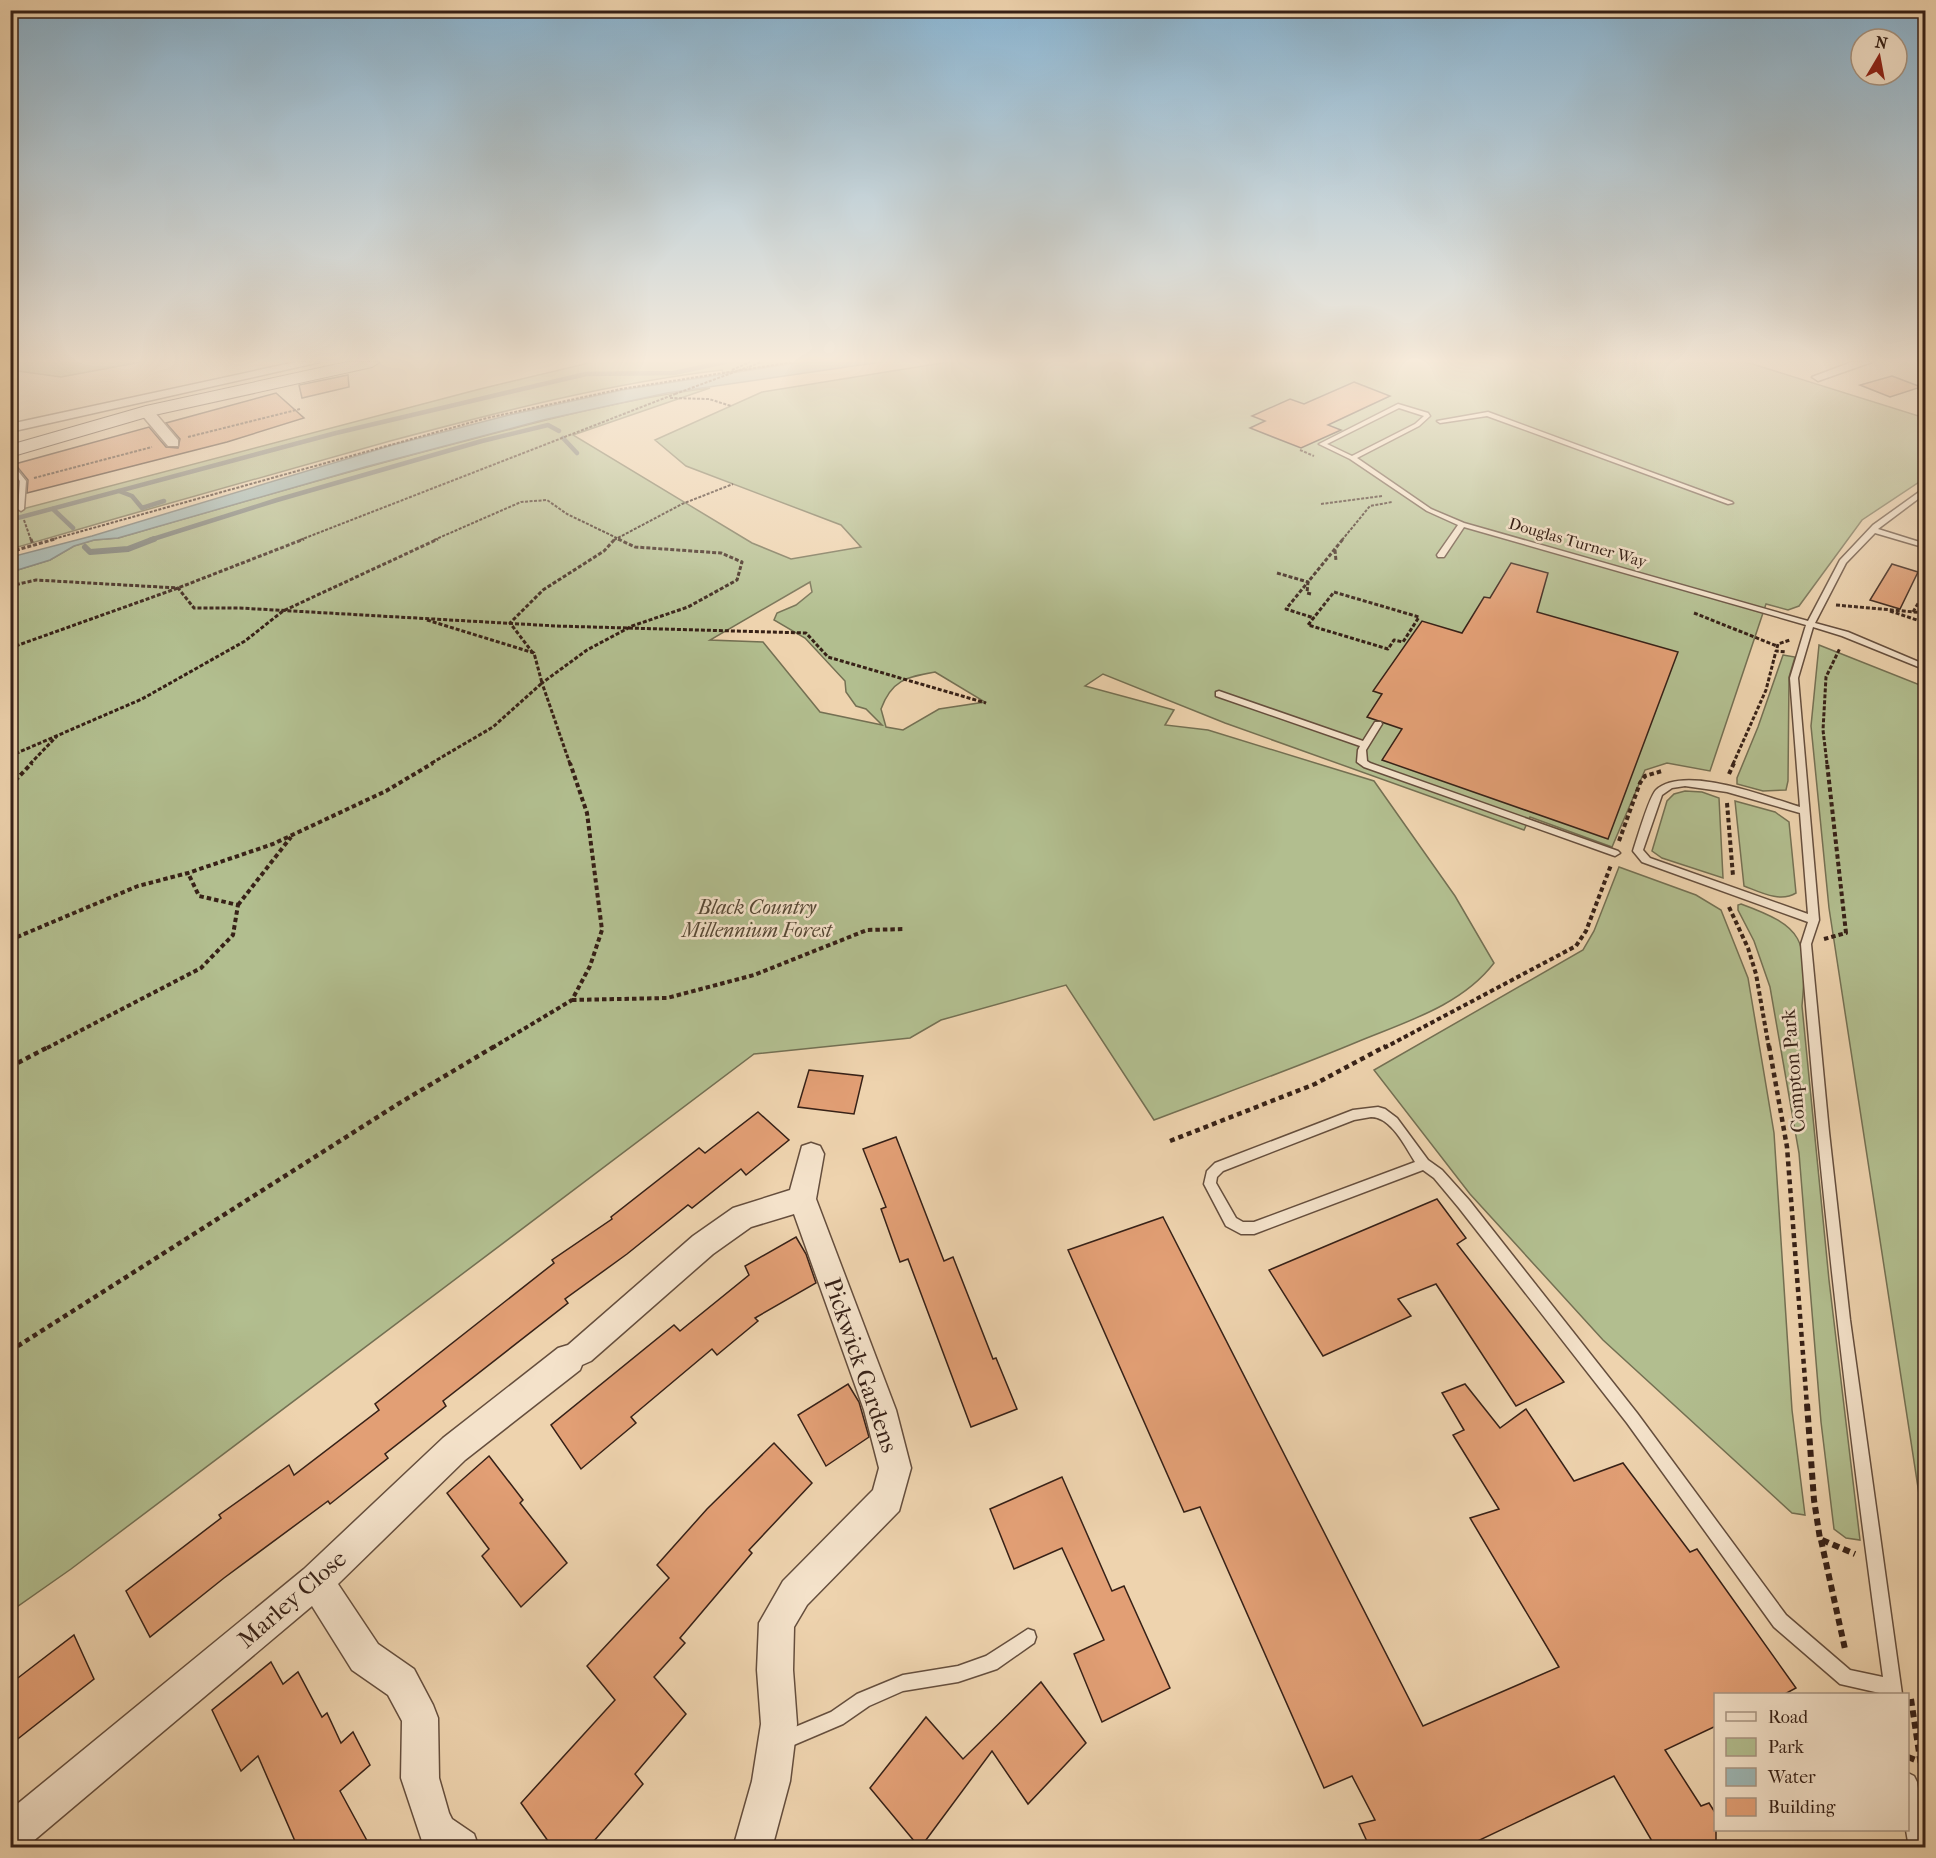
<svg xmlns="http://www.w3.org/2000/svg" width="1936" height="1858" font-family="'IM FELL French Canon',serif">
  <rect width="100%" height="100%" fill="#eed3ae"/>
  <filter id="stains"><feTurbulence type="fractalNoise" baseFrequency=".00333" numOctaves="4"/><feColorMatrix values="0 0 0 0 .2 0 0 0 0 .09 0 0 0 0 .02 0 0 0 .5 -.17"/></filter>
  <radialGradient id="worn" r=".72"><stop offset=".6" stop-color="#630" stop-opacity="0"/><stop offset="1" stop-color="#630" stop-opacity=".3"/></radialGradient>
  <g fill="#b2be8f" stroke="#747053" stroke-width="1.5" fill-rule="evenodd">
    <polygon points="11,362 141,362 61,377 11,370"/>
    <path d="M 593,362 L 802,362 L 723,373 L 722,370 C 610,383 499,412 390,441 C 263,476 137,512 11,549 L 11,512 L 480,389 Z"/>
    <path d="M 948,362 L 1746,362 L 1925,418 L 1925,478 L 1862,520 L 1799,606 L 1788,610 L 1766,604 L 1710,771 L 1667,763 L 1645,770 L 1612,847 L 1530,817 L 1524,830 L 1225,723 L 1103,674 L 1085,686 L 1174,710 L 1165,725 L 1208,730 L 1374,781 L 1455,896 L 1494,963 C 1461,1006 1405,1022 1357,1042 C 1290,1070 1222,1094 1154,1120 L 1066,985 L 941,1020 L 910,1038 L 754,1054 L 71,1569 L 11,1611 L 11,572 L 50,560 L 74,546 L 94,540 L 118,538 C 235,504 351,470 469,440 C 549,419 629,398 710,388 L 573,435 L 752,543 L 791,559 L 861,547 L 841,525 L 686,466 L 655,440 L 762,392 ZM 810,582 L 812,592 L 796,605 L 777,613 L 774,620 L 805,638 L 845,681 L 846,692 L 856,706 L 866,709 L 882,725 L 820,712 L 763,642 L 710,640 ZM 935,672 L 985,702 L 939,709 L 903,730 L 886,727 L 881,709 C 892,679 908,677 935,672 Z"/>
    <polygon points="1819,645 1925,687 1925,1533 1829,908 1811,726"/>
    <polygon points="1783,655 1795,657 1789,677 1788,781 1786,790 1763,791 1737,784 1737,778 1758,727"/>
    <polygon points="1685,791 1702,792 1719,798 1723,878 1662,858 1652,851 1667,801 1674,794"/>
    <path d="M 1735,801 L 1775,812 L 1789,822 L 1796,893 C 1780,903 1760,892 1744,886 Z"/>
    <polygon points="1619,867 1696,895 1721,910 1748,978 1774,1133 1792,1410 1805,1515 1792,1513 1603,1340 1470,1194 1374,1070 1583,950 1594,931"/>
    <path d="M 1741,904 C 1804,927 1808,939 1802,1006 L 1829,1280 L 1860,1540 L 1846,1538 L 1834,1529 L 1821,1422 L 1799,1153 L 1770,987 L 1754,941 L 1738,910 L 1738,905 Z"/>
  </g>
  <polygon fill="#9cb6b4" stroke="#747a75" stroke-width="1.5" points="802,362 881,362 667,393 543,420 365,467 118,538 94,540 74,546 50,560 11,572 11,557 92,536 393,445 509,415 622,390"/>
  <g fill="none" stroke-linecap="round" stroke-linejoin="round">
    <g stroke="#747a75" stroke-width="4.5">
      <polyline points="563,438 577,453"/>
      <polyline points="119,491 132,496 142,508 164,501"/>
      <polyline points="53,509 73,528"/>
      <polyline points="10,520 336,433 586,374 674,373 725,362"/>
      <polyline points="150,540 277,500 482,441 548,425 559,431"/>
    </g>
    <polyline stroke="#747a75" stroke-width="6" points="85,547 90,552 128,549 154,539"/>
  </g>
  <g fill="#e29f75" stroke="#372117" stroke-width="1.5">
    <polygon points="348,375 349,387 302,398 299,385"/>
    <polygon points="1892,376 1921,387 1890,397 1860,385"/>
    <polygon points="1354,382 1390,396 1328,425 1341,430 1301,448 1250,428 1265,421 1252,416 1290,399 1304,404"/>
    <polygon points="276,393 304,418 227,442 27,493 28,480 15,464 149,427 166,447 178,448 180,439 166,423"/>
    <polygon points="1511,563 1548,573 1537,612 1678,652 1608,839 1382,760 1402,729 1367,717 1382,694 1373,691 1422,621 1462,633 1484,597 1490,598"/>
    <polygon points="1892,564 1918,572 1900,609 1870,600"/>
    <polygon points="809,1070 863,1076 854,1114 798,1107"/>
    <polygon points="758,1112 789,1140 746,1175 741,1169 692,1208 688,1205 627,1254 565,1299 568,1303 443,1401 446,1406 385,1454 388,1458 330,1504 328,1501 224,1578 150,1637 126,1591 221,1518 219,1515 289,1465 294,1475 379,1410 375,1404 554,1263 552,1260 612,1219 611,1217 699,1148 705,1153"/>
    <polygon points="896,1137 944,1261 953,1257 993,1359 996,1358 1017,1409 971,1427 908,1259 900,1262 881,1209 886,1207 863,1149"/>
    <polygon points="1437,1199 1466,1238 1457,1244 1564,1382 1516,1406 1436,1284 1398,1299 1411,1316 1323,1356 1269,1270"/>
    <polygon points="1163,1217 1423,1726 1559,1667 1470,1518 1499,1509 1453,1435 1464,1430 1442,1393 1465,1384 1500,1428 1526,1409 1574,1481 1623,1463 1690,1552 1697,1549 1796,1688 1783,1695 1716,1695 1716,1726 1665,1750 1701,1806 1709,1803 1716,1814 1716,1848 1656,1848 1614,1776 1463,1848 1370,1848 1359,1824 1375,1820 1352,1776 1324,1788 1200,1507 1184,1512 1068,1250"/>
    <polygon points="796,1237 806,1254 816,1283 755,1318 758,1321 717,1355 712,1349 631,1417 636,1423 581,1469 551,1425 674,1325 680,1331 749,1275 745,1266"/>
    <polygon points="848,1384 859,1402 869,1437 826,1466 798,1415"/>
    <polygon points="774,1443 812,1483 749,1550 752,1553 680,1638 685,1643 654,1677 686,1714 635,1774 643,1784 588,1848 553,1848 521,1803 615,1700 587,1666 669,1578 657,1565 707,1509"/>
    <polygon points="489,1456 523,1500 520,1503 567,1563 521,1607 482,1556 489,1549 447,1493"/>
    <polygon points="1062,1477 1112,1591 1124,1586 1170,1688 1102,1722 1074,1654 1104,1640 1062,1548 1014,1569 990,1509"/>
    <polygon points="74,1635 94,1679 10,1745 10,1684"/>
    <polygon points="271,1662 283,1684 298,1672 322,1717 327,1713 341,1743 353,1732 370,1765 340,1791 371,1848 298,1848 258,1756 241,1771 212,1710"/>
    <polygon points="1041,1682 1086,1743 1028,1804 992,1751 920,1848 870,1788 926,1717 963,1759"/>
  </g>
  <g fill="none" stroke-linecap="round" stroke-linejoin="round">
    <g stroke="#654e3d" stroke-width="3">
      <g id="lane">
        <path d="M 1398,404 L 1428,413 L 1430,416 L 1419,426 L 1357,458 L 1431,509 L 1464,523 L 1808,621 L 1840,560 L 1873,525 L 1926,487 L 1926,493 L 1878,529 L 1926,544 L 1926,548 L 1875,533 L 1846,563 L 1815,623 L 1848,632 L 1926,665 L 1926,670 L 1842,636 L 1813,627 L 1798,678 L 1819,920 L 1811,944 L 1829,1132 L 1850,1320 L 1902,1694 L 1884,1694 L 1840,1684 L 1774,1627 L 1627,1423 L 1459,1208 L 1434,1178 L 1423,1170 L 1254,1234 L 1241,1234 L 1226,1226 L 1204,1184 L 1207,1171 L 1215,1163 L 1353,1110 L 1378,1107 L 1385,1109 L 1397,1118 L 1428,1160 L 1442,1170 L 1469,1200 L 1637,1413 L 1786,1615 L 1850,1670 L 1883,1677 C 1849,1434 1820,1190 1801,944 L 1808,922 L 1642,862 L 1633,851 C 1637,839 1649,797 1656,790 C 1684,764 1767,797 1800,807 L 1790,678 L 1806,625 L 1464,527 L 1444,557 L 1438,557 L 1437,555 L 1458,525 L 1427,511 L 1350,459 L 1319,444 ZM 1399,408 L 1424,416 L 1415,424 L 1352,456 L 1327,444 ZM 1685,786 L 1727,792 L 1800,813 L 1808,914 L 1650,858 L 1643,850 L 1662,795 L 1672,788 ZM 1371,1117 C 1391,1117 1405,1146 1415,1162 L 1254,1222 L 1243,1222 L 1236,1218 L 1216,1183 L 1217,1177 L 1223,1171 L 1354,1120 Z"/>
        <polygon points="1488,412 1732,502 1733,503 1728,504 1487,416 1440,423 1437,421"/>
        <polygon points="10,461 26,481 24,509 21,511 18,509 20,481 10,468"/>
        <polygon points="1219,691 1363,741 1375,722 1381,722 1382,724 1366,750 1367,761 1370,763 1618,851 1620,853 1615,856 1612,855 1364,767 1357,762 1358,750 1360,746 1216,696 1216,692"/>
        <polygon points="1028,1629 1034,1631 1036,1637 1034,1643 997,1669 958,1682 903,1691 869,1706 843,1724 782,1750 776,1747 773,1741 776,1735 831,1712 857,1694 903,1675 958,1666 986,1656"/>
        <polygon points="1908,1773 1914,1776 1917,1782 1926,1837 1926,1848 1909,1848 1906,1830 1908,1830"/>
      </g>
    </g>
    <g stroke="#654e3d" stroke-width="3">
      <g id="street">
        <polygon points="296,362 320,362 10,432 10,424"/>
        <polygon points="1852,362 1872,362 1818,381 1812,377"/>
        <polygon points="146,407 151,408 178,440 178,446 168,446 141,414 139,411"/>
        <polygon points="811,1143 820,1146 824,1154 816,1199 896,1410 911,1468 899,1511 807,1605 794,1627 793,1670 797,1724 790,1781 772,1848 733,1848 752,1781 761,1724 757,1670 759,1623 783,1581 873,1490 879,1468 864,1410 794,1214 751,1227 713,1254 591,1361 582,1365 580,1370 465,1460 338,1584 378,1644 414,1669 433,1705 438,1718 439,1778 449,1813 452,1819 474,1834 479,1848 424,1847 401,1778 402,1721 388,1695 352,1670 312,1606 25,1848 10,1848 10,1810 304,1569 443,1438 558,1348 568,1345 693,1236 733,1208 790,1190 802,1146"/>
      </g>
    </g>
    <g stroke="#372117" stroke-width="2">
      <polygon id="secondary" points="347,362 380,362 372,367 150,416 10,457 10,445 146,406"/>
    </g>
    <g stroke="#372117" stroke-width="2" stroke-dasharray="3 1.5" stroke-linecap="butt">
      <polyline points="749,367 761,362"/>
      <polyline points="732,370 750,362"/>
      <polyline points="670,398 709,399 731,406"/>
      <polyline points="188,437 300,409"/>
      <polyline points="1300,450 1314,456"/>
      <polyline points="34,478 152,447"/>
      <polyline points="1321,504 1382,496"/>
      <polyline points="24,520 31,540"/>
      <polyline points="50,540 487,418 621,389 793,362"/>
      <polyline points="300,540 675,394"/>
      <polyline points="434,540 521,502 547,500 567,514 621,540"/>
      <polyline points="614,540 682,504 733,484"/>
      <polyline points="1342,540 1370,506 1392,502"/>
    </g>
    <g stroke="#372117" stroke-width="3" stroke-dasharray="4 2" stroke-linecap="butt">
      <polyline points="31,539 33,545"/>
      <polyline points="1335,550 1336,561"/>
      <polyline points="10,552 55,539"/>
      <polyline points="1277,573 1308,582 1286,609 1314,618"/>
      <polyline points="10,586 36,580 178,588 194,608 240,608 556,626 806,633 828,657 986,703"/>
      <polygon points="1334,592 1419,617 1403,642 1394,640 1388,649 1308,625"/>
      <polyline points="1311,594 1307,593 1308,582 1343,539"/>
      <polyline points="1836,605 1926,613"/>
      <polyline points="1890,611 1926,623"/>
      <polyline points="1913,612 1926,590"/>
      <polyline points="1694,613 1777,646"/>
      <polyline points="427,620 534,653 542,683 493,727 430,764"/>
      <polyline points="10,648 178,588 304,539"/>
      <polyline points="1777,648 1778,644 1790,640"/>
      <polyline points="533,653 510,623 543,590 604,551 615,539"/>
      <polyline points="10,756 142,699 245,641 283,611 438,539"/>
      <polyline points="30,764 57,736"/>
      <polyline points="570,764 542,683 587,650 632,626 688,607 737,580 742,562 721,553 635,547 618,539"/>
      <polyline points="1733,764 1766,690 1776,651 1786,652"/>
      <polyline points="1827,764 1823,730 1826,677 1840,648"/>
    </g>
    <g stroke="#372117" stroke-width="4" stroke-dasharray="4.5 3" stroke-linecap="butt">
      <polyline points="1729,774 1734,763"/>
      <polyline points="10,786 32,763"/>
      <polyline points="1727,803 1733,876"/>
      <polyline points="1619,841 1640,783 1645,776 1662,771"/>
      <polyline points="238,905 291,837"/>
      <polyline points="1729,907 1748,948 1756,974 1769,1048"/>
      <polyline points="1824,939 1846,933 1827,763"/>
      <polyline points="10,940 138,886 188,873 273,844 386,791 433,763"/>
      <polyline points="572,1000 667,998 754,975 867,930 905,929"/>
      <polyline points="47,1048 201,968 233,935 238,905 199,896 188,873"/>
      <polyline points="492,1048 572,1000 590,966 602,930 587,813 570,763"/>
      <polyline points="1384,1048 1576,946 1586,931 1611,865"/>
    </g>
    <g stroke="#372117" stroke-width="4.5" stroke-dasharray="5 4" stroke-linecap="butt">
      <polyline points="1769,1046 1787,1147 1807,1406"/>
      <polyline points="10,1067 50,1046"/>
      <polyline points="1170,1141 1315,1084 1386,1046"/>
      <polyline points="10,1351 398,1104 495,1046"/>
    </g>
    <g stroke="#372117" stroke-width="6" stroke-dasharray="7 4.5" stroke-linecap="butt">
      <polyline points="1807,1404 1814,1500 1820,1539 1855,1554"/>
      <polyline points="1821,1540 1845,1649"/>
      <polyline points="1911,1699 1921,1766"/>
      <polyline points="1908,1757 1918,1761"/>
    </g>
    <use href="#lane" fill="#f4e2ca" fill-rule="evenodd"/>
    <use href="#street" fill="#f4e2ca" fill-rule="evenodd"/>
    <use href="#secondary" fill="#f4e2ca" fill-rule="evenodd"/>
    <polyline stroke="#372117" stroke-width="2" stroke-dasharray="3 1.5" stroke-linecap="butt" points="675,394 748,367"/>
  </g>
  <linearGradient id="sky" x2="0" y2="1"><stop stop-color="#89b5d3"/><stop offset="0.58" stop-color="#f7ebdb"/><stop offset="1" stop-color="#f7ebdb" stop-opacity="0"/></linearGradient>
  <rect width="1936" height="622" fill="url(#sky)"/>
  <g text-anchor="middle" stroke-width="5" stroke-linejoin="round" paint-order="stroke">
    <g font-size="16" fill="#372117" stroke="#f4e2ca">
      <text transform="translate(1578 542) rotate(16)" y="6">Douglas Turner Way</text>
    </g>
    <g font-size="20" font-style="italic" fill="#564835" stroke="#f4e2ca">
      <text x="757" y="914">Black Country<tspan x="757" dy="23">Millennium Forest</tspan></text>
    </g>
    <g font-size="20" fill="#372117" stroke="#f4e2ca">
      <text transform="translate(1793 1071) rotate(-95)" y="7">Compton Park</text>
    </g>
    <g font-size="24" fill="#372117" stroke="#f4e2ca">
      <text transform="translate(861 1365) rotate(71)" y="8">Pickwick Gardens</text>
      <text transform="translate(292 1599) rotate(-41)" y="8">Marley Close</text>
    </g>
  </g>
  <rect width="1936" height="1858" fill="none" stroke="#eed3ae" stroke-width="36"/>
  <rect x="12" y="12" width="1912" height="1834" fill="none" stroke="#372117" stroke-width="3"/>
  <rect x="18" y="18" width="1900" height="1822" fill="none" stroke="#372117" stroke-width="1.5"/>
  <rect x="1714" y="1693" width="195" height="138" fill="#f4e2ca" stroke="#a89582" stroke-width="1.5"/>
  <rect x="1726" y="1712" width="30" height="9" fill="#f4e2ca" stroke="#a89582" stroke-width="1.5"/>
  <text x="1768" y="1723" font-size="18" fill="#372117">Road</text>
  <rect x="1726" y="1738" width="30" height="18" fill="#b2be8f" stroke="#a89582" stroke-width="1.5"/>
  <text x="1768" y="1753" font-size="18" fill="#372117">Park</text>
  <rect x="1726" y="1768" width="30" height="18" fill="#9cb6b4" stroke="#a89582" stroke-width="1.5"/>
  <text x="1768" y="1783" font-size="18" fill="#372117">Water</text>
  <rect x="1726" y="1798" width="30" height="18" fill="#e29f75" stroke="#a89582" stroke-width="1.5"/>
  <text x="1768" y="1813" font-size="18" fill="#372117">Building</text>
  <g transform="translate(1879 57) rotate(10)"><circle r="28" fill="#f4e2ca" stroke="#a89582" stroke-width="1.5"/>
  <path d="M0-4.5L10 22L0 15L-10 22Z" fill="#8f2418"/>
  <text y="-9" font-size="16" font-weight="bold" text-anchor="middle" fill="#372117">N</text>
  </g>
  <rect width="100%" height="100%" filter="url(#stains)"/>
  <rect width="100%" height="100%" fill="url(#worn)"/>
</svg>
